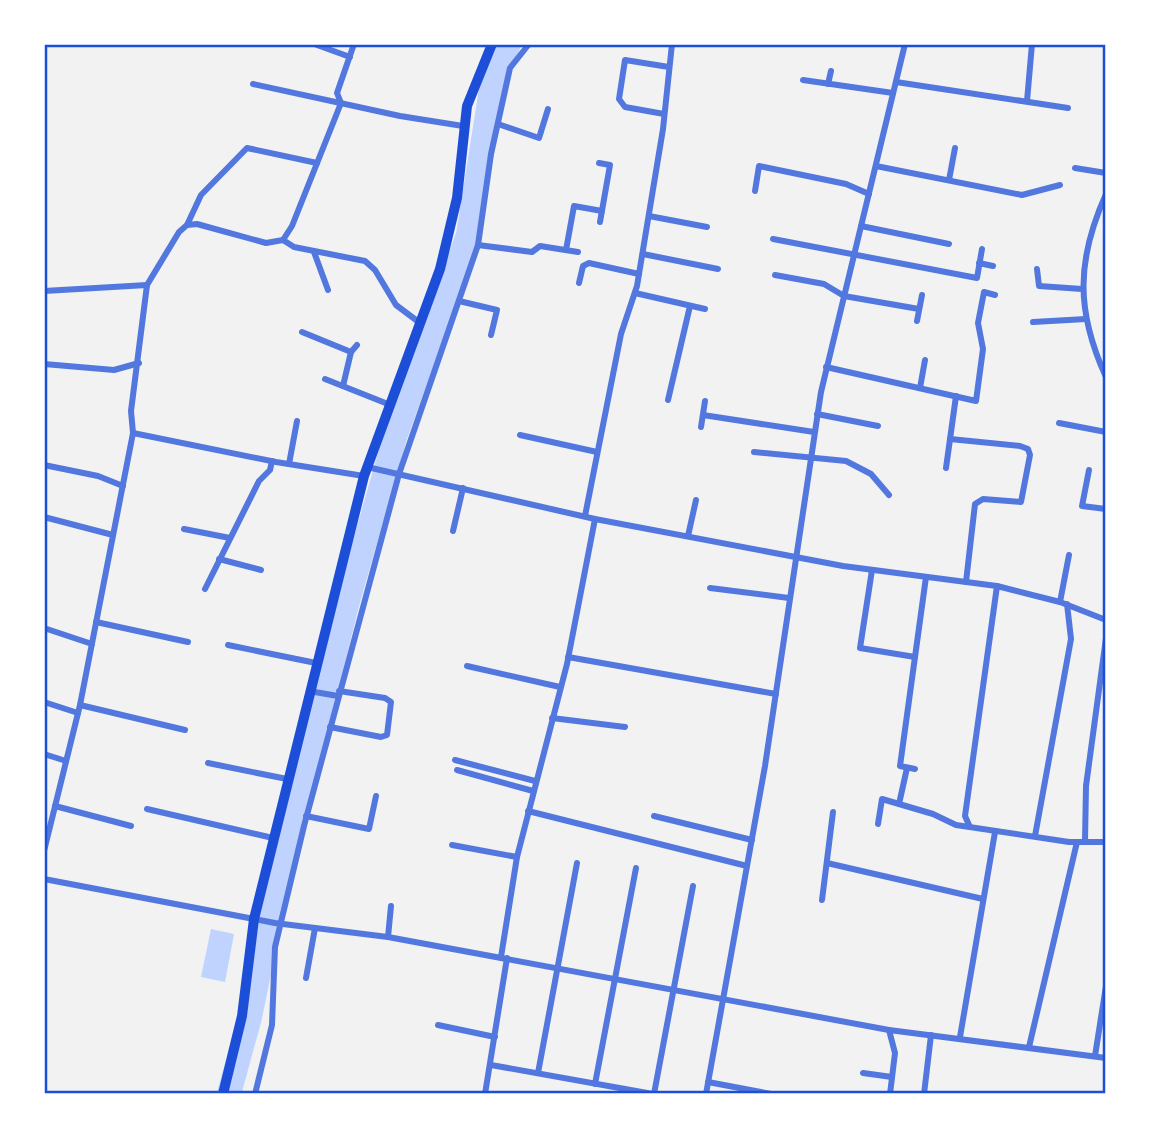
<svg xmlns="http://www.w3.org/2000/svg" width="1150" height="1138" font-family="'Zilla Slab',serif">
  <rect width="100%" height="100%" fill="#f2f2f2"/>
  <polygon fill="#bfd3fe" points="211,929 234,934 225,982 201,977"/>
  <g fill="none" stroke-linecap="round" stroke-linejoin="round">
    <polyline stroke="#bfd3fe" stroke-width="24" points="229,1094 250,1017 282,862 348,601 395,437 468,235 493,77 509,44"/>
    <g stroke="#5277de" stroke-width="6">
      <polyline points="317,45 350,57"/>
      <polyline points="803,80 893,93"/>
      <polyline points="896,82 1068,108"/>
      <polyline points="253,84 400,116 463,126"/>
      <polyline points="828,84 831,71"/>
      <polyline points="1027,101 1032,44"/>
      <polyline points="664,114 625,107 619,99 625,60 669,67"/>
      <polyline points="498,124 539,138 548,109"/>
      <polyline points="599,163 610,165 600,222"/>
      <polyline points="876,166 1022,195 1060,185"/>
      <polyline points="1075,168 1106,173"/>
      <polyline points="949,180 955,148"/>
      <polyline points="755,191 759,166 846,184 869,194"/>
      <path d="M 1106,194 C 1076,261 1076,311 1106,377"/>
      <polyline points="649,216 707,227"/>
      <polyline points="187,225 201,195 247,148 317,163"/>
      <polyline points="861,226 949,244"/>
      <polyline points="773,239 977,278 982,249"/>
      <polyline points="283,240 294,247 365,261 375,270 396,305 420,323"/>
      <polyline points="478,245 532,252 540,246 578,252"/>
      <polyline points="566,250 574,206 602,211"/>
      <polyline points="314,252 328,290"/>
      <polyline points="643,254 718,269"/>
      <polyline points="979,263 993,266"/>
      <polyline points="1037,269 1039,286 1082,289"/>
      <polyline points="775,275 824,284 844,296 919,309"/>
      <polyline points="579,283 583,266 589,263 639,274"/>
      <polyline points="44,291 147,285"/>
      <polyline points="635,293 705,309"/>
      <polyline points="459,301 497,310 491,335"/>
      <polyline points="917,321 922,295"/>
      <polyline points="1033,322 1086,319"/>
      <polyline points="302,332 351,352"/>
      <polyline points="44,364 114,370 139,363"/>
      <polyline points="826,367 976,401 983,349 978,323 984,292 995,295"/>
      <polyline points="325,379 388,404"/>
      <polyline points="343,386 351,352 357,345"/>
      <polyline points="920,388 925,360"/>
      <polyline points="668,400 690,306"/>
      <polyline points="817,414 878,426"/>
      <polyline points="703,415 814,432"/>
      <polyline points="1059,423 1106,432"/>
      <polyline points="701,427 705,401"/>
      <polyline points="133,433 276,462 364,476"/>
      <polyline points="520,435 597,452"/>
      <polyline points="950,439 1020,446 1028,449 1030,455 1021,502 983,499 975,504 966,582"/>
      <polyline points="754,452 846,461 871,474 889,495"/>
      <polyline points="289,464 297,421"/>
      <polyline points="44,465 98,476 123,486"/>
      <polyline points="367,467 595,519 843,566 997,586 1060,602 1106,620"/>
      <polyline points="946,468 956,396"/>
      <polyline points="1089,470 1082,506 1106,509"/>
      <polyline points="585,516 621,334 637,286 663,129 672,44"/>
      <polyline points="44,517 113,535"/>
      <polyline points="184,529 230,538"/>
      <polyline points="453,531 463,488"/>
      <polyline points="688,536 696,500"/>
      <polyline points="219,559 261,570"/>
      <polyline points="872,570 860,648 915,657"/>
      <polyline points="710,588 789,598"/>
      <polyline points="205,589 259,481 270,470 272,461"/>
      <polyline points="1060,602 1069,555"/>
      <polyline points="96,622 188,642"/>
      <polyline points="44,628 92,644"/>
      <polyline points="228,645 316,663"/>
      <polyline points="568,657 776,694"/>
      <polyline points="467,666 560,687"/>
      <polyline points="309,691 338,696"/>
      <polyline points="44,702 78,713"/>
      <polyline points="80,705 185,730"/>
      <polyline points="552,718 625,727"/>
      <polyline points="330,727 381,737 387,735 391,702 385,698 339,691"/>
      <polyline points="44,754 66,761"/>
      <polyline points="455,760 535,781"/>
      <polyline points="208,763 287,779"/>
      <polyline points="915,769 900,766 926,577"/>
      <polyline points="457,770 533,791"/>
      <polyline points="899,804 907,768"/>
      <polyline points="55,806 131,826"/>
      <polyline points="147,809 273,838"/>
      <polyline points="528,811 747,866"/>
      <polyline points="306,816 369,829 376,796"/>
      <polyline points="654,816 752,840"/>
      <polyline points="878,824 882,799 933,814 956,825 1069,842 1106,842"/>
      <polyline points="969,825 965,816 997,586"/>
      <polyline points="1035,836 1071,639 1067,604"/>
      <polyline points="1085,841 1086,786 1106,638"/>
      <polyline points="452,845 517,857"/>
      <polyline points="44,851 80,705 133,433 131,411 147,285 179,232 187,225 197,224 266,243 283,240 292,226 341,103 337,93 354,44"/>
      <polyline points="827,863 983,899"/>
      <polyline points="44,879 275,923 388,937 889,1030 1106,1058"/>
      <polyline points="822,900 833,812"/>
      <polyline points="388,937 391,906"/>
      <polyline points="501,957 517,857 567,664 595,519"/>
      <polyline points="306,978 315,928"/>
      <polyline points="438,1025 495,1037"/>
      <polyline points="889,1030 895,1053 890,1094"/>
      <polyline points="960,1037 995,832"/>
      <polyline points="1029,1047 1077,842"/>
      <polyline points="1095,1056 1106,986"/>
      <polyline points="491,1065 653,1094"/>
      <polyline points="538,1073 577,863"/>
      <polyline points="863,1073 892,1077"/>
      <polyline points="708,1082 771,1094"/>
      <polyline points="595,1084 636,868"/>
      <polyline points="255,1094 272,1025 275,947 304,826 399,474 478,245 491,154 510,68 529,44"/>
      <polyline points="485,1094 507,958"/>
      <polyline points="654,1094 693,886"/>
      <polyline points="706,1094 765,766 821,392 905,44"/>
      <polyline points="924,1094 931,1035"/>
    </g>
    <polyline stroke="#1d4ed8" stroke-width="10" points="223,1094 242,1016 254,919 364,476 440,269 457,198 467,106 492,44"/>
  </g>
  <rect width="1150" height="1138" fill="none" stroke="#ffffff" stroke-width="91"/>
  <rect x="46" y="46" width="1058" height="1046" fill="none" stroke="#1d4ed8" stroke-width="2.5"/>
</svg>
